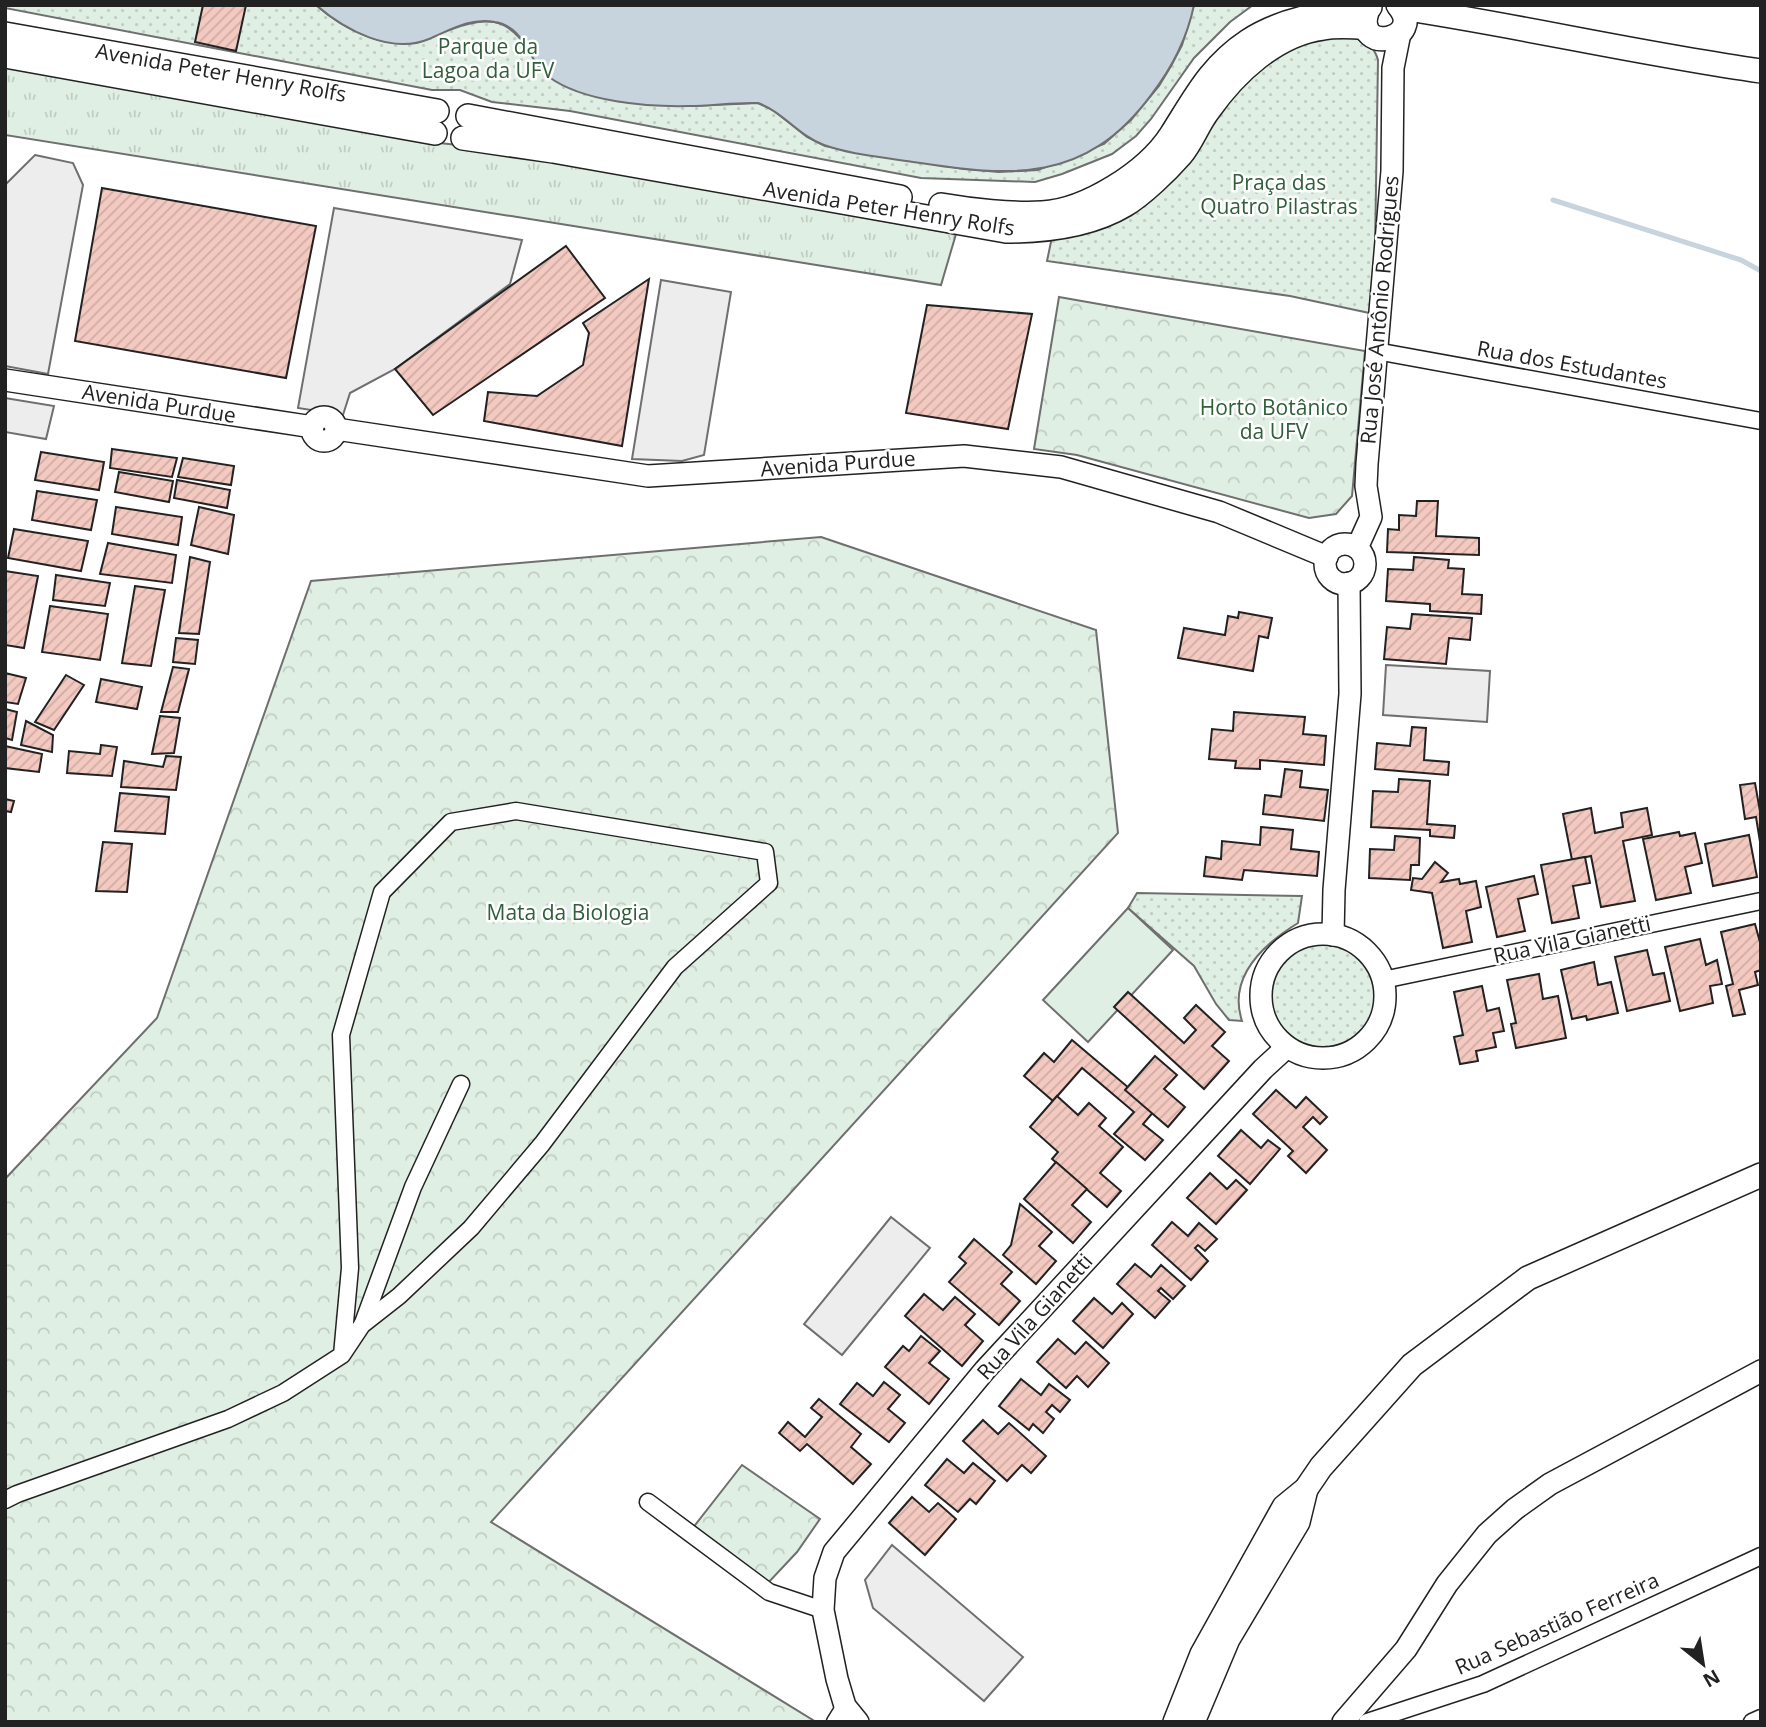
<svg xmlns="http://www.w3.org/2000/svg" width="1766" height="1727" font-family="'Open Sans',sans-serif">
  <defs>
    <pattern id="grass-tufts" width="24" height="20" patternUnits="userSpaceOnUse" patternTransform="scale(1.75)"><rect width="24" height="20" fill="#e0efe3"/><path d="M3 7l-1-3M5 7V3M7 7l1-3M15 17l-1-3M17 17v-4M19 17l1-3" fill="none" stroke="#c0cdc2"/></pattern>
    <pattern id="forest-crowns" width="20" height="18" patternUnits="userSpaceOnUse" patternTransform="scale(1.75)"><rect width="20" height="18" fill="#e0efe3"/><path d="M2 6a3 3 0 1 1 6 0M12 15a3 3 0 1 1 6 0" fill="none" stroke="#c0cdc2"/></pattern>
    <pattern id="park-dots" width="8" height="8" patternUnits="userSpaceOnUse" patternTransform="scale(1.75)"><rect width="8" height="8" fill="#e0efe3"/><path d="M2 2h.1M6 6h.1" fill="none" stroke="#c0cdc2" stroke-width="1.8" stroke-linecap="round"/></pattern>
    <pattern id="building-hatch" width="6" height="6" patternUnits="userSpaceOnUse" patternTransform="scale(1.75)"><rect width="6" height="6" fill="#f3c9c0"/><path d="M-1 1l2-2M0 6l6-6M5 7l2-2" fill="none" stroke="#d0aca5"/></pattern>
  </defs>
  <rect width="100%" height="100%" fill="#fff"/>
  <polygon fill="url(#grass-tufts)" stroke="#6f6f6f" stroke-width="2" points="5,66 411,140 458,145 956,234 941,285 5,135"/>
  <g fill="url(#forest-crowns)" stroke="#6f6f6f" stroke-width="2">
    <polygon points="1059,297 1365,351 1352,496 1336,514 1309,518 1077,455 1034,449"/>
    <polygon points="821,537 1096,630 1118,833 491,1522 816,1722 5,1722 5,1179 157,1018 311,581"/>
    <polygon points="742,1465 820,1519 797,1552 768,1583 692,1529"/>
  </g>
  <g fill="url(#park-dots)" stroke="#6f6f6f" stroke-width="2">
    <path d="M 5,5 L 316,5 C 342,28 379,47 414,43 C 427,41 437,34 449,30 C 495,12 512,21 536,62 L 690,106 L 758,103 L 773,110 L 807,137 L 825,146 L 964,169 L 999,172 L 1038,170 L 1104,144 L 1131,120 L 1159,86 L 1171,66 L 1182,45 L 1194,5 L 1253,5 L 1230,22 L 1194,58 L 1151,119 L 1136,136 L 1112,154 L 1062,174 L 1035,182 L 921,178 L 570,111 L 492,102 L 460,90 L 432,90 L 5,8 Z"/>
    <path d="M 1315,37 C 1339,37 1370,31 1378,60 L 1374,314 L 1290,296 L 1047,261 L 1052,237 L 1278,52 Z"/>
    <path d="M 1137,893 L 1302,896 L 1298,923 C 1264,944 1227,976 1242,1021 L 1229,1020 L 1216,1004 L 1194,966 L 1128,908 Z"/>
    <circle cx="1322" cy="995" r="53"/>
  </g>
  <polygon fill="#e0efe3" stroke="#6f6f6f" stroke-width="2" points="1128,908 1173,950 1088,1042 1043,1000"/>
  <g fill="#ededed" stroke="#6f6f6f" stroke-width="2">
    <polygon points="35,155 73,163 83,185 48,374 5,366 5,185"/>
    <polygon points="334,208 522,240 510,284 395,369 350,393 343,415 298,408"/>
    <polygon points="661,280 731,292 704,455 682,461 632,459"/>
    <polygon points="5,398 54,406 46,439 5,432"/>
    <polygon points="1386,665 1490,671 1487,722 1383,715"/>
    <polygon points="891,1217 930,1248 842,1355 804,1324"/>
    <polygon points="892,1545 1023,1657 984,1701 873,1608 865,1580"/>
  </g>
  <path fill="#c7d3dd" stroke="#6f6f6f" stroke-width="2" d="M 316,5 L 1194,5 C 1187,39 1172,68 1151,95 C 1085,184 1012,177 913,162 C 884,157 852,155 824,145 C 799,136 783,112 758,103 C 735,102 712,106 689,106 C 648,107 583,102 549,77 C 527,61 526,27 495,22 C 471,17 450,30 429,39 C 391,55 345,30 316,5 Z"/>
  <g fill="none" stroke-linecap="round" stroke-linejoin="round">
    <polyline stroke="#c7d3dd" stroke-width="5" points="1553,200 1741,260 1761,271"/>
  </g>
  <g fill="url(#building-hatch)" stroke="#222" stroke-width="2">
    <polygon points="203,5 246,5 236,51 195,42"/>
    <polygon points="102,188 316,226 286,378 75,341"/>
    <polygon points="566,246 605,298 433,415 395,369"/>
    <polygon points="649,279 622,446 484,421 488,392 537,396 583,365 589,333 583,323"/>
    <polygon points="927,305 1032,314 1008,429 906,413"/>
    <polygon points="112,449 177,458 172,477 110,468"/>
    <polygon points="41,452 104,462 99,490 35,480"/>
    <polygon points="183,458 234,466 231,485 178,477"/>
    <polygon points="119,472 173,481 169,502 115,492"/>
    <polygon points="177,480 230,490 227,508 174,498"/>
    <polygon points="37,491 97,500 91,530 32,520"/>
    <polygon points="1417,501 1438,501 1436,536 1479,538 1479,555 1387,552 1388,529 1399,530 1399,515 1416,516"/>
    <polygon points="116,507 182,517 178,545 112,534"/>
    <polygon points="199,507 234,515 228,554 191,545"/>
    <polygon points="14,529 88,541 81,571 8,558"/>
    <polygon points="108,543 176,555 172,583 100,574"/>
    <polygon points="190,557 210,562 199,634 179,633"/>
    <polygon points="1414,557 1449,560 1448,568 1464,569 1462,594 1482,595 1481,614 1430,611 1430,604 1386,601 1388,569 1413,570"/>
    <polygon points="5,571 38,576 24,648 5,645"/>
    <polygon points="56,575 110,583 105,606 53,600"/>
    <polygon points="135,586 165,590 151,666 122,663"/>
    <polygon points="50,606 108,614 100,660 42,652"/>
    <polygon points="1239,612 1272,618 1268,638 1259,636 1253,671 1178,658 1184,628 1225,635 1228,616 1238,618"/>
    <polygon points="1412,614 1472,618 1470,640 1449,638 1446,664 1384,659 1387,627 1410,629"/>
    <polygon points="176,638 198,640 195,664 173,662"/>
    <polygon points="173,667 189,669 178,712 161,712"/>
    <polygon points="5,673 26,678 18,704 5,702"/>
    <polygon points="66,675 84,685 54,730 35,722"/>
    <polygon points="101,679 142,687 137,709 96,702"/>
    <polygon points="5,709 17,712 12,740 5,738"/>
    <polygon points="1234,712 1305,717 1303,734 1326,736 1324,765 1260,760 1260,769 1235,768 1236,761 1209,759 1212,729 1233,731"/>
    <polygon points="160,716 180,718 174,753 152,754"/>
    <polygon points="26,721 53,735 52,752 21,745"/>
    <polygon points="1412,727 1426,728 1424,760 1449,762 1448,775 1375,769 1377,743 1410,746"/>
    <polygon points="101,745 117,747 112,776 67,773 69,751 100,754"/>
    <polygon points="5,746 42,754 39,772 5,768"/>
    <polygon points="166,756 181,757 176,790 121,787 124,761 163,767"/>
    <polygon points="1285,769 1302,771 1300,787 1328,790 1324,821 1263,814 1265,795 1281,797"/>
    <polygon points="1399,779 1430,781 1427,824 1455,826 1454,838 1430,836 1430,830 1371,827 1373,791 1398,792"/>
    <polygon points="1755,783 1761,817 1761,848 1756,817 1745,819 1740,785"/>
    <polygon points="120,793 169,797 165,834 115,831"/>
    <polygon points="5,799 14,801 11,812 5,811"/>
    <polygon points="1591,808 1595,833 1623,827 1621,813 1647,808 1652,835 1623,841 1635,901 1601,907 1591,856 1572,860 1563,814"/>
    <polygon points="1261,827 1293,830 1291,849 1319,852 1317,876 1244,870 1242,880 1204,876 1206,857 1221,859 1222,841 1260,845"/>
    <polygon points="1679,832 1680,836 1695,833 1702,863 1685,867 1691,893 1656,900 1643,839"/>
    <polygon points="1749,835 1757,877 1713,886 1705,844"/>
    <polygon points="1395,836 1420,838 1419,865 1411,865 1410,880 1369,878 1370,849 1394,850"/>
    <polygon points="103,842 132,844 127,892 96,891"/>
    <polygon points="1585,857 1590,883 1573,886 1579,918 1552,923 1541,865"/>
    <polygon points="1435,862 1448,873 1441,882 1459,879 1460,884 1476,881 1481,907 1466,911 1472,942 1443,948 1432,893 1411,890 1413,878 1422,879"/>
    <polygon points="1534,876 1538,894 1518,899 1525,931 1497,937 1486,887"/>
    <polygon points="1755,924 1761,946 1761,970 1755,972 1758,985 1739,990 1745,1014 1733,1016 1726,986 1733,984 1721,932"/>
    <polygon points="1700,939 1706,965 1717,960 1722,984 1710,986 1713,1003 1680,1011 1665,947"/>
    <polygon points="1647,950 1653,975 1664,973 1670,1001 1627,1011 1615,957"/>
    <polygon points="1594,962 1598,985 1611,982 1618,1013 1587,1020 1586,1016 1572,1019 1561,970"/>
    <polygon points="1539,974 1543,999 1558,996 1566,1038 1516,1048 1511,1024 1516,1023 1507,980"/>
    <polygon points="1482,986 1487,1011 1499,1008 1504,1031 1493,1033 1496,1047 1476,1051 1478,1061 1460,1064 1454,1037 1463,1035 1454,992"/>
    <polygon points="1128,992 1184,1043 1196,1030 1184,1018 1196,1005 1225,1032 1212,1046 1229,1061 1204,1089 1114,1007"/>
    <polygon points="1072,1040 1155,1110 1143,1124 1163,1140 1145,1160 1114,1134 1134,1112 1082,1068 1053,1101 1024,1076 1044,1053 1054,1062"/>
    <polygon points="1155,1056 1177,1075 1164,1089 1185,1107 1168,1127 1125,1090"/>
    <polygon points="1276,1090 1296,1108 1306,1097 1327,1117 1320,1124 1313,1117 1303,1127 1327,1150 1306,1173 1288,1156 1293,1151 1253,1114"/>
    <polygon points="1057,1096 1078,1115 1089,1103 1106,1118 1099,1126 1123,1147 1100,1173 1121,1191 1107,1207 1052,1159 1058,1152 1030,1127"/>
    <polygon points="1241,1130 1261,1148 1268,1140 1280,1149 1250,1184 1218,1156"/>
    <polygon points="1056,1162 1087,1189 1072,1205 1091,1222 1073,1243 1024,1199"/>
    <polygon points="1210,1173 1227,1189 1236,1180 1247,1190 1216,1224 1187,1198"/>
    <polygon points="1020,1204 1052,1232 1039,1246 1056,1261 1036,1284 1003,1255 1011,1245"/>
    <polygon points="1172,1222 1188,1236 1199,1223 1217,1239 1205,1251 1198,1245 1195,1248 1208,1261 1191,1280 1152,1245"/>
    <polygon points="974,1239 1012,1272 1001,1284 1020,1301 999,1325 949,1282 966,1263 959,1257"/>
    <polygon points="1135,1264 1151,1277 1161,1265 1185,1286 1173,1299 1161,1288 1158,1291 1170,1301 1155,1318 1117,1284"/>
    <polygon points="924,1294 943,1310 955,1297 975,1314 965,1325 983,1341 962,1366 905,1316"/>
    <polygon points="1094,1298 1112,1314 1122,1303 1133,1314 1103,1348 1073,1321"/>
    <polygon points="921,1336 940,1351 929,1363 949,1379 929,1404 885,1367 903,1346 909,1351"/>
    <polygon points="1058,1339 1075,1354 1086,1342 1109,1363 1088,1387 1077,1376 1066,1388 1037,1362"/>
    <polygon points="1021,1379 1041,1395 1049,1384 1070,1400 1060,1412 1052,1405 1046,1412 1054,1419 1043,1433 1033,1424 1029,1430 999,1406"/>
    <polygon points="884,1382 900,1395 888,1409 905,1423 889,1442 840,1404 857,1383 873,1396"/>
    <polygon points="819,1399 861,1434 851,1447 871,1464 853,1484 807,1444 800,1451 779,1433 788,1422 805,1437 822,1417 811,1408"/>
    <polygon points="983,1420 998,1434 1009,1423 1046,1456 1031,1473 1022,1465 1007,1481 963,1441"/>
    <polygon points="947,1459 964,1473 973,1463 995,1481 976,1504 970,1499 958,1512 925,1485"/>
    <polygon points="912,1497 929,1512 938,1503 956,1519 925,1555 889,1523"/>
  </g>
  <g fill="none" stroke-linecap="round" stroke-linejoin="round">
    <g stroke="#222" stroke-width="19">
      <g id="minor">
        <polyline points="1376,351 1761,421"/>
        <polyline points="1383,980 1761,901"/>
        <polyline points="363,1323 413,1187 461,1084"/>
        <polyline points="5,1500 17,1494 228,1419 283,1393 342,1355 362,1325 399,1296 471,1228 542,1144 675,967 769,883 765,852 516,811 451,822 382,892 341,1035 350,1268 342,1355"/>
        <polyline points="648,1502 769,1592 823,1610"/>
        <polyline points="835,1722 845,1706"/>
        <polyline points="1367,1722 1483,1684 1761,1556"/>
        <polyline points="1752,1722 1761,1718"/>
      </g>
    </g>
    <g stroke="#222" stroke-width="24">
      <g id="tertiary">
        <polyline points="5,380 313,427"/>
        <circle cx="324" cy="429" r="12"/>
        <polyline points="336,429 648,476 964,456 1061,467 1219,512 1327,557"/>
        <circle cx="1345" cy="564" r="20"/>
        <polyline points="1357,548 1371,517 1366,486 1367,464 1392,171 1393,68 1400,33"/>
        <circle cx="1323" cy="996" r="62"/>
        <polyline points="1333,935 1334,890 1350,694 1349,583"/>
        <polyline points="858,1722 845,1706 837,1679 823,1610 825,1578 834,1552 985,1370 1263,1069 1287,1047"/>
        <polyline points="1343,1722 1406,1649 1447,1584 1487,1534 1515,1509 1550,1484 1761,1371"/>
      </g>
    </g>
    <g stroke="#222" stroke-width="26">
      <g id="secondary">
        <path d="M 1401,8 C 1521,26 1640,54 1761,71"/>
        <path d="M 1367,12 C 1353,56 1428,40 1398,5"/>
        <polyline points="5,34 437,111"/>
        <polyline points="5,56 435,133"/>
        <polyline points="468,116 900,197"/>
        <path d="M 463,138 L 553,151 L 1006,231 C 1046,231 1090,226 1125,205 C 1142,195 1167,171 1181,155 C 1192,142 1198,124 1209,110 C 1235,73 1276,34 1323,28 C 1337,25 1352,27 1366,27"/>
        <path d="M 941,205 C 970,210 1013,215 1042,213 C 1086,211 1147,172 1171,135 C 1194,99 1210,66 1248,41 C 1285,17 1327,13 1370,7"/>
        <polyline points="1175,1722 1202,1654 1284,1507 1306,1489 1321,1467 1412,1365 1528,1278 1761,1175"/>
        <polyline points="1193,1722 1228,1639 1298,1522 1306,1489"/>
      </g>
    </g>
    <use href="#minor" stroke="#fff" stroke-width="16"/>
    <use href="#tertiary" stroke="#fff" stroke-width="21"/>
    <use href="#secondary" stroke="#fff" stroke-width="23"/>
  </g>
  <g text-anchor="middle" stroke-width="5" stroke-linejoin="round" paint-order="stroke">
    <g font-size="21" fill="#2f5e38" stroke="#fff">
      <text x="488" y="54">Parque da<tspan x="488" dy="24">Lagoa da UFV</tspan></text>
      <text x="1279" y="190">Praça das<tspan x="1279" dy="24">Quatro Pilastras</tspan></text>
      <text x="1274" y="415">Horto Botânico<tspan x="1274" dy="24">da UFV</tspan></text>
      <text x="568" y="920">Mata da Biologia</text>
    </g>
    <g font-size="21" fill="#222" stroke="#fff">
      <text transform="translate(221 73) rotate(10)" y="7">Avenida Peter Henry Rolfs</text>
      <text transform="translate(889 209) rotate(9)" y="7">Avenida Peter Henry Rolfs</text>
      <text transform="translate(1380 310) rotate(-85)" y="7">Rua José Antônio Rodrigues</text>
      <text transform="translate(1572 365) rotate(10)" y="7">Rua dos Estudantes</text>
      <text transform="translate(159 404) rotate(9)" y="7">Avenida Purdue</text>
      <text transform="translate(838 464) rotate(-4)" y="7">Avenida Purdue</text>
      <text transform="translate(1572 940) rotate(-12)" y="7">Rua Vila Gianetti</text>
      <text transform="translate(1035 1317) rotate(-48)" y="7">Rua Vila Gianetti</text>
      <text transform="translate(1557 1624) rotate(-24)" y="7">Rua Sebastião Ferreira</text>
    </g>
  </g>
  <rect width="1766" height="1727" fill="none" stroke="#222222" stroke-width="14"/>
  <g transform="translate(1703 1664) rotate(150)" stroke="#ffffff" stroke-width="5" paint-order="stroke">
  <path d="M0-5L12 26L0 18L-12 26Z" fill="#222222"/>
  <text y="-10" font-size="19" font-weight="bold" text-anchor="middle" fill="#222222">N</text>
  </g>
</svg>
